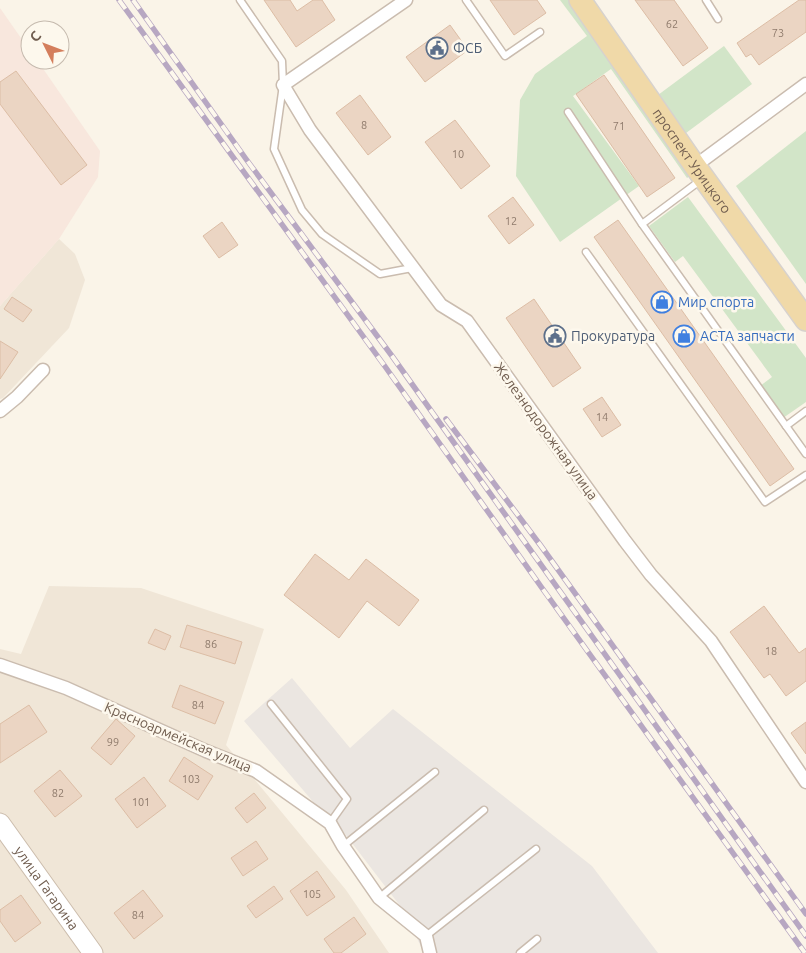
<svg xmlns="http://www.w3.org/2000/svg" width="806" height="953" font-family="Ubuntu,sans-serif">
  <rect width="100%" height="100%" fill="#faf4e8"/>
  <g fill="#f0e6d7">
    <polygon points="59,239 75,254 85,280 69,328 3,398 0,399 0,306"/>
    <polygon points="49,586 141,588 264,629 226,745 346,890 389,953 0,953 0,649 21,654"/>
  </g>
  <polygon fill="#f8e7dd" points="0,8 30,51 30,60 37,60 100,151 98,177 59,239 0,306"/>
  <polygon fill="#ebe6e1" points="292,678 350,748 393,709 592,866 658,953 424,953 404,911 342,830 315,804 244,721"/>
  <g fill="#d2e5c8">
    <polygon points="560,0 580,0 699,169 687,178 611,69 573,96 639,186 560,242 516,176 520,100 535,74 587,36"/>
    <polygon points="724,46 752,84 686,133 658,95"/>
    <polygon points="806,131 806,284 736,186"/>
    <polygon points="688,197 806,358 806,402 783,418 760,386 772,377 683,256 675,262 649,226"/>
  </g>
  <g fill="#ebd5c3" stroke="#dcbda5">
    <polygon points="264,0 290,0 297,11 313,0 322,0 335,20 296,47"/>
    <polygon points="490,0 537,0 546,13 514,35"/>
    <polygon points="635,0 674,0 708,48 683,66"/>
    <polygon points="799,0 806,0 806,32 759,65 751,54 746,57 737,43"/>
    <polygon points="450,25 468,50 425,82 406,57"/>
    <polygon points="16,71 87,165 61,185 0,104 0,82"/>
    <polygon points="604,75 675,178 647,197 576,94"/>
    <polygon points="360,95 391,137 368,155 336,113"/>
    <polygon points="455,120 490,166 461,189 425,142"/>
    <polygon points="513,197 534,225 509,244 488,216"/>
    <polygon points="618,220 794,469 770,486 594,237"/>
    <polygon points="222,222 238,245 219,258 203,236"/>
    <polygon points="12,297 32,310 23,322 4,309"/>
    <polygon points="534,299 581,368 553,387 506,318"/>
    <polygon points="0,341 18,352 0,379"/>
    <polygon points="602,397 621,425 602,437 583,409"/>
    <polygon points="315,554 349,580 366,559 419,600 399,626 367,601 339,638 284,595"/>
    <polygon points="764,606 799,653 806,648 806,681 786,696 770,674 764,678 730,632"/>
    <polygon points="187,625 242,642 235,664 180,647"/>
    <polygon points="155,629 171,636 165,650 148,643"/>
    <polygon points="180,685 224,702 215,724 172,707"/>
    <polygon points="29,705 47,732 0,763 0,724"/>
    <polygon points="116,719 135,736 111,765 91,748"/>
    <polygon points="806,722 806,754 791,733"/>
    <polygon points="184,757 213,776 198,800 169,781"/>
    <polygon points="60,770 82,796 55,817 34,791"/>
    <polygon points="144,777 166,806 137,828 115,799"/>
    <polygon points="254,793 266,808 247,823 235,808"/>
    <polygon points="256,841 268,859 243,876 231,858"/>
    <polygon points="317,871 335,897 307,916 290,891"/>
    <polygon points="274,886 283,899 256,918 247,906"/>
    <polygon points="143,890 163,916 134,939 114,913"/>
    <polygon points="21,895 41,923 15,942 0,921 0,910"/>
    <polygon points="354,917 366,934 341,953 334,953 324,939"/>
  </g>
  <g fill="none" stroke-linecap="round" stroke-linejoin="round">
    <g stroke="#cabcaf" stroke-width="9">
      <g id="lane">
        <polyline points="240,0 282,61 283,85 274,149 302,210 322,234 380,274 412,268"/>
        <polyline points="466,0 505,56 540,32"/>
        <polyline points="706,0 718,19"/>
        <polyline points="568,112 642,224 806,454"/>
        <polyline points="642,224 701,180"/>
        <polyline points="586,252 765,502 806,475"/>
        <polyline points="786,426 806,411"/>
        <polyline points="271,704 347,799 330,823"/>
        <polyline points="343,846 435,772"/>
        <polyline points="379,898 484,810"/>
        <polyline points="426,936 536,849"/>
        <polyline points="520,953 537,939"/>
      </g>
    </g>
    <g stroke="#cabcaf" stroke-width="15">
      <g id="street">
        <polyline points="406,0 283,85 310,130 441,305 467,321 625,541 651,575 711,641 806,782"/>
        <polyline points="695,166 806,84"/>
        <polyline points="0,411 17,397 43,370"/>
        <polyline points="0,665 66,688 206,751 256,771 330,823 343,846 379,898 426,936 430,953"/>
      </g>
    </g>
    <g stroke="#ccbdad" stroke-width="21">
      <g id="secondary">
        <path id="s1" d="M 0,823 L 93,953"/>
      </g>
    </g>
    <g stroke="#d7d2ce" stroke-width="24">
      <g id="primary">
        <path id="s2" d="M 580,0 L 695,166 L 806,320"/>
      </g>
    </g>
    <use href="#lane" stroke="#fff" stroke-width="6"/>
    <use href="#street" stroke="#fff" stroke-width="12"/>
    <use href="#secondary" stroke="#fff" stroke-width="19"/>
    <use href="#primary" stroke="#f0d9a8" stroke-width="21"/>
    <g stroke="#b7a7c2" stroke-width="5.5">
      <g id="rail">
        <polyline points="119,0 384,365 542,588 805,953"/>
        <polyline points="133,0 246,159 392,356 806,936"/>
        <polyline points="446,419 541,546 806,914"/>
      </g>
    </g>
    <use href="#rail" stroke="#fdf8ed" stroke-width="4" stroke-dasharray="11" stroke-linecap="butt"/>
  </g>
  <defs>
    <g id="civic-ring" transform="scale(1.125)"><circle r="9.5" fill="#fdf8ed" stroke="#5c6f8a" stroke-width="1.5"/><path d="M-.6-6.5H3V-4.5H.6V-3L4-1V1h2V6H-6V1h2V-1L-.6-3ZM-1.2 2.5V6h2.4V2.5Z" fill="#5c6f8a"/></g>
    <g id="shop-ring" transform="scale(1.125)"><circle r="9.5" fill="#fdf8ed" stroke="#3f7fe0" stroke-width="1.5"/><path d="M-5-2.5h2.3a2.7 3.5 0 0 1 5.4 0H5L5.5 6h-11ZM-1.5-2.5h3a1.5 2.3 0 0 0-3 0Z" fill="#3f7fe0"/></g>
  </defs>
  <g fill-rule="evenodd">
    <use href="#civic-ring" x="437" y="48"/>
    <use href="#shop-ring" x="662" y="302"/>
    <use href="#civic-ring" x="555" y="336"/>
    <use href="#shop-ring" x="684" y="336"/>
  </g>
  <g text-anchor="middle" stroke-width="5" stroke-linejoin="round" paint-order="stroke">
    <g font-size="11" fill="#8f7b6c">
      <text x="672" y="28">62</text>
      <text x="778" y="37">73</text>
      <text x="364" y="129">8</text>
      <text x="619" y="130">71</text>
      <text x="458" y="158">10</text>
      <text x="511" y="225">12</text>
      <text x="602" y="421">14</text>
      <text x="211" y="648">86</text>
      <text x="771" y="655">18</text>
      <text x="198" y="709">84</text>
      <text x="113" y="746">99</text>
      <text x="191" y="783">103</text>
      <text x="58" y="797">82</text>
      <text x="141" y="806">101</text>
      <text x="312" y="898">105</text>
      <text x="138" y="919">84</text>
    </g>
    <g font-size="14" fill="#4e5e75" stroke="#fdf8ed" text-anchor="start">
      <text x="453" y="53">ФСБ</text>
      <text x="571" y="341">Прокуратура</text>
    </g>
    <g font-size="14" fill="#705d4f" stroke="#fdf8ed">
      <text dy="5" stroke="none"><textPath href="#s2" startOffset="196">проспект Урицкого</textPath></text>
      <text transform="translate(546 431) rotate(54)" y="5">Железнодорожная улица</text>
      <text transform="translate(178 737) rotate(23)" y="5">Красноармейская улица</text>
      <text dy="5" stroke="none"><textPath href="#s1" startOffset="80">улица Гагарина</textPath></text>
    </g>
    <g font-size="14" fill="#366cbe" stroke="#fdf8ed" text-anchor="start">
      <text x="678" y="307">Мир спорта</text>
      <text x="700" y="341">АСТА запчасти</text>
    </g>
  </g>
  <g transform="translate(45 45) rotate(312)"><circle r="24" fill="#fdf8ed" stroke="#c5baae"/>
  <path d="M0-4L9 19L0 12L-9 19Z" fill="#d47e5c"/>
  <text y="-8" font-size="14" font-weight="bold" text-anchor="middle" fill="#705d4f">С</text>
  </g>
</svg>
